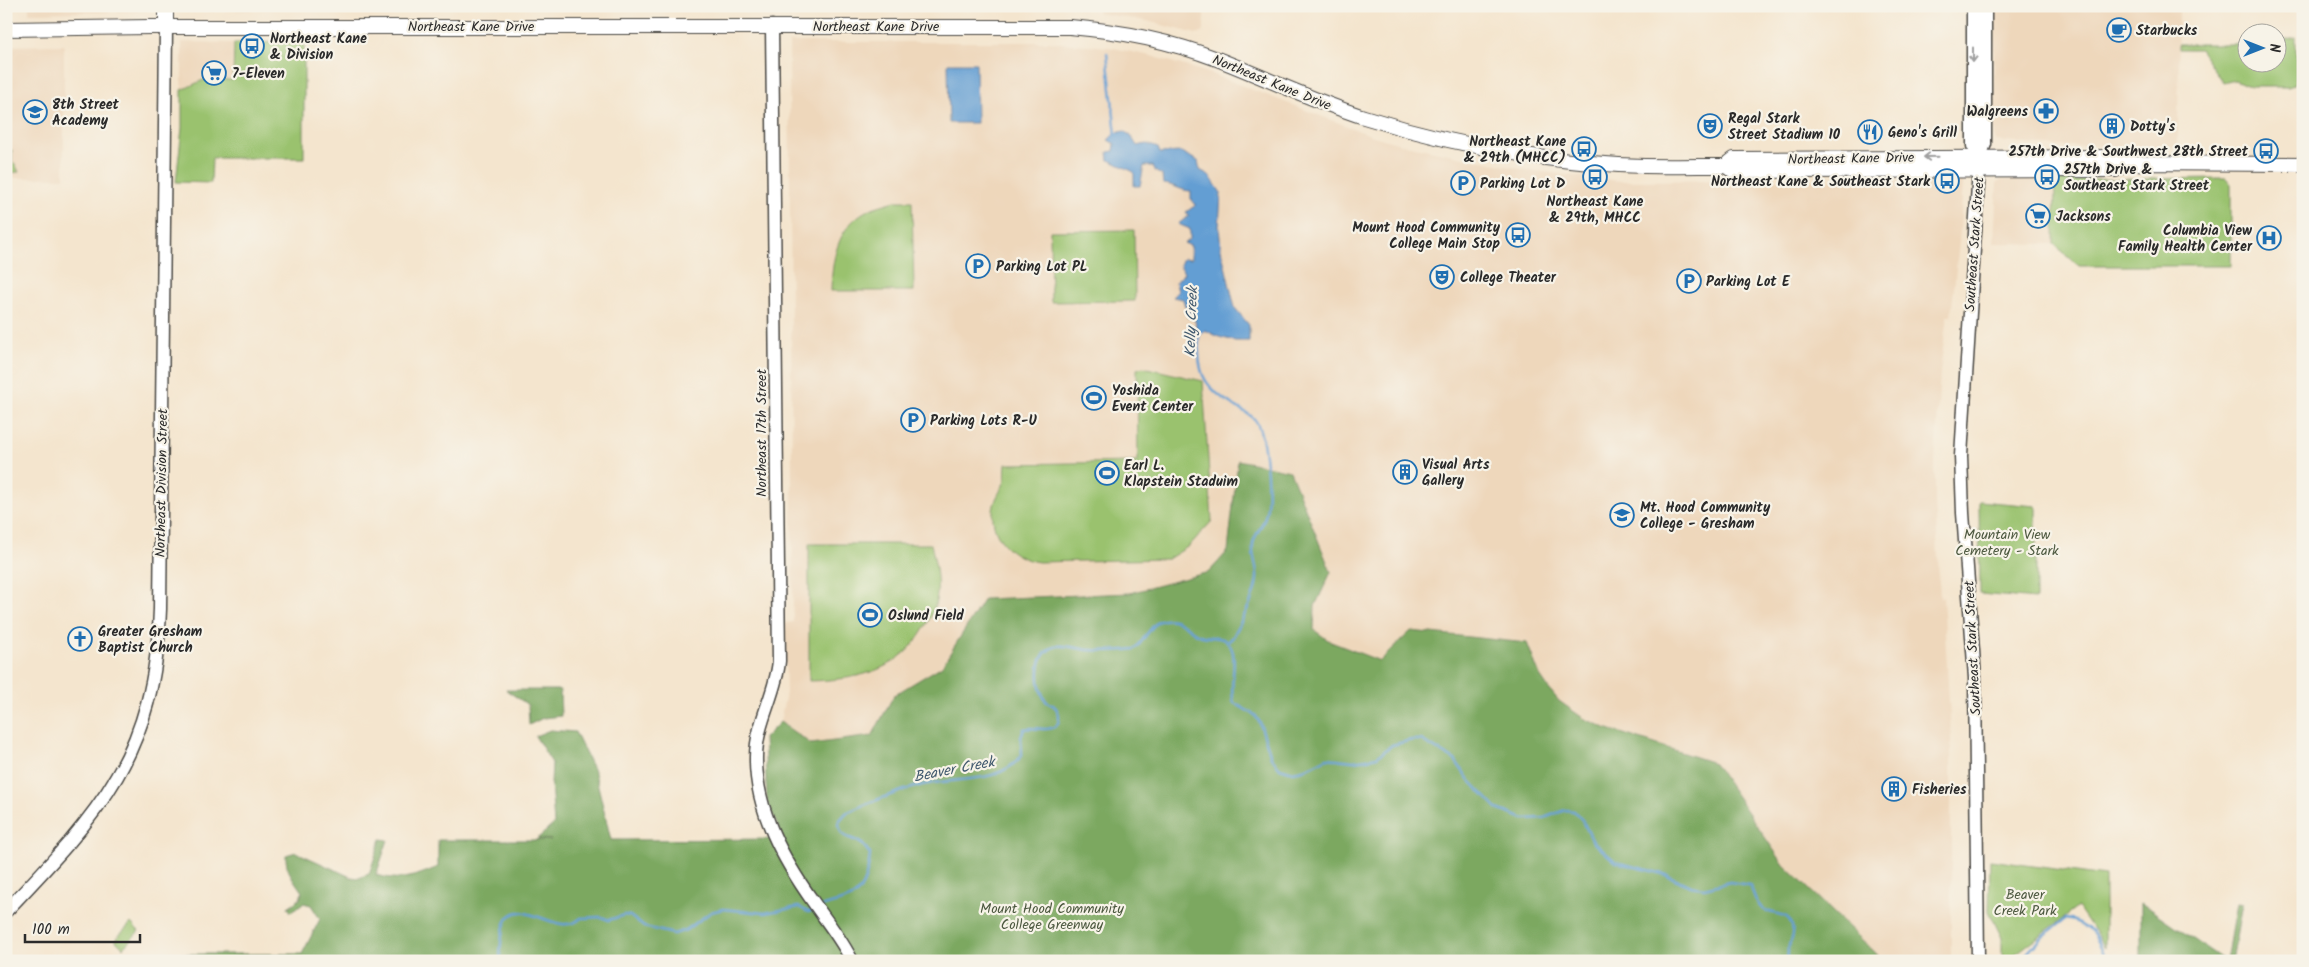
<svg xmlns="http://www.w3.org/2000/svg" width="2309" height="967" font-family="Kalam,sans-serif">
  <rect width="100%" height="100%" fill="#f7f3e8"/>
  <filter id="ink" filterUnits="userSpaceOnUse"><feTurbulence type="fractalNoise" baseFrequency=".02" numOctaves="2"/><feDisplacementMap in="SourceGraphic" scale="10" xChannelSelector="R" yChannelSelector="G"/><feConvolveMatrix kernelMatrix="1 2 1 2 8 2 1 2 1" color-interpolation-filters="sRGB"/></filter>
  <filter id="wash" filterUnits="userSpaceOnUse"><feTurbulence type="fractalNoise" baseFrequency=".0096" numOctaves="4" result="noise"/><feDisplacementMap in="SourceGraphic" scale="20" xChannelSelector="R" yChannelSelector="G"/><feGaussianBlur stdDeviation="1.12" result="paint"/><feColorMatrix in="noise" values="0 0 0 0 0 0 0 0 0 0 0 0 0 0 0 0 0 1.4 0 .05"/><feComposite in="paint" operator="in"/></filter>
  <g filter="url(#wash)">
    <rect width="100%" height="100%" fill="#f4e5ce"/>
    <g fill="#eed7bb">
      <polygon points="29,6 151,6 145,11 29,13"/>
      <polygon points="183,6 327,6 327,9 189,11"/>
      <polygon points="1098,6 1204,6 1204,29 1202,33 1196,34 1147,21 1098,13"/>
      <polygon points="1994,6 2179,6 2178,147 2049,146 1996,141 1994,135"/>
      <polygon points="182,42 234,43 234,80 203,80 182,90"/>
      <polygon points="789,42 1049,42 1108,47 1151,56 1209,73 1373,136 1400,144 1526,170 1620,181 1960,179 1963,181 1960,232 1951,316 1947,316 1940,372 1935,460 1935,500 1940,597 1943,597 1951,735 1951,959 1882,959 1784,865 1714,763 1605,728 1583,718 1559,701 1549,689 1540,676 1527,643 1411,631 1380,661 1331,642 1314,630 1315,605 1331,572 1238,460 1228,551 1209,572 1130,593 984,599 942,666 894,695 872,736 811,744 780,722 786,693 785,623 793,622"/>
      <polygon points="64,45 64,178 6,178 6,46"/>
      <polygon points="2000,180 2055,180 2054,244 1994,243 1997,183"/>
    </g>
    <g fill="#9ac26e" stroke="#62764c">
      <polygon points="2296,37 2296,80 2293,85 2287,87 2251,87 2235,80 2223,83 2200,49 2179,49 2179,44 2246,44 2246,62 2276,62 2277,41"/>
      <polygon points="304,42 304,158 212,158 211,183 176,182 182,128 182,90 203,80 233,80 234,43"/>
      <polygon points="8,150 12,150 12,163 15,164 19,172 6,173 6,152"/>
      <polygon points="2226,178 2231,184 2231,266 2079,266 2054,244 2055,180"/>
      <path d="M 895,201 L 912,201 L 914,291 L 831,291 C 832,259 837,226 868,210 C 876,206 886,204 895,201 Z"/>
      <polygon points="1134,230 1135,301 1051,302 1050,231"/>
      <path d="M 1143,367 L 1203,381 L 1212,521 L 1189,546 L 1168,559 L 1039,562 C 1011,559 987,534 994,505 C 996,496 1003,488 1005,480 C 1006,476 1005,469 1006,464 L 1138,462 L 1137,369 Z"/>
      <polygon points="1979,501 2036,506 2036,599 1980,594"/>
      <path d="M 809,544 L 931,544 C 935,562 940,582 936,601 C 934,612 928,622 922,632 C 897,673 853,680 809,681 Z"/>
      <polygon points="1990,860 2105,876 2105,947 2078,907 2006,961 2002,961 2002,938 1989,911"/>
      <polygon points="131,923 139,931 123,948 115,940"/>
    </g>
    <g fill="#7ba861" stroke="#536a46">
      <path d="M 1238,460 L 1290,471 L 1331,572 L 1315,606 L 1314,630 L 1331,642 L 1380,661 L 1411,631 L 1527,643 L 1540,676 L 1549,689 L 1559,701 L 1583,718 L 1605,728 L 1714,763 L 1784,865 L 1882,959 L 1951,959 L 1950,961 L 142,961 L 149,954 L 302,954 L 320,919 L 311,905 L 303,903 L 291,912 L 288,907 L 300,899 L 302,892 C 294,880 285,870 286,855 L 296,852 L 351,877 L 359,878 L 369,874 L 381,839 L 388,840 L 376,875 C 401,882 414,877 438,867 L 438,840 L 551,840 L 537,839 L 554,824 L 551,783 L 552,763 L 535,736 L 550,730 L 575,732 L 595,773 L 611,840 L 784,839 L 767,802 L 764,738 L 780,722 L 811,744 L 872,736 L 894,695 L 942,666 L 984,599 L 1130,593 L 1209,572 L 1228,551 Z"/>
      <polygon points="506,690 560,690 561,716 543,718 529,725 528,705"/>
      <polygon points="2141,903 2225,961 2141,961"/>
      <polygon points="2236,903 2242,904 2232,961 2226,961"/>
    </g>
    <g fill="#639ed3" stroke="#47647f">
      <polygon points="948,63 976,63 977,123 949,123"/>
      <path d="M 1124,131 L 1131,136 L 1137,146 L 1147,144 L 1158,148 L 1160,153 L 1181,152 L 1198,161 L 1200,170 L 1209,175 L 1221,193 L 1219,227 L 1221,249 L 1235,308 L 1249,325 L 1249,341 L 1235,341 L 1219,337 L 1205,330 L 1201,334 L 1197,334 L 1195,320 L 1187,317 L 1191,311 L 1185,306 L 1183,299 L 1173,297 L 1178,292 L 1176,282 L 1184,273 L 1180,265 L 1183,258 L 1191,259 L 1191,246 L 1184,243 L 1190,239 L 1190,229 L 1178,224 L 1189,216 L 1186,212 L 1196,205 L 1191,199 L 1191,191 C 1181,191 1173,184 1163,184 L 1162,175 L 1156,172 L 1153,166 L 1144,166 L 1140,186 L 1134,186 L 1134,172 L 1109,160 L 1108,152 L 1114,151 L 1115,144 L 1108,140 L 1115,133 Z"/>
    </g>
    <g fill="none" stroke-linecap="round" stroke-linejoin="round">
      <g stroke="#639ed3" stroke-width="2.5">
        <polyline points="1107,53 1116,135"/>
        <path d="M 1199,332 C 1198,370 1199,384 1233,405 C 1239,409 1251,414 1255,420 C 1266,434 1270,496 1266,513 C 1264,525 1255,533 1253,544 C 1251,557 1258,566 1257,578 C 1255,599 1242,619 1233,637 L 1228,642"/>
        <path d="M 821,907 C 831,903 843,902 852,897 C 865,890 869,867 870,854 C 868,851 865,847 862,844 C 850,835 839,841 839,821 L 846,813 C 870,802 896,792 922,785 C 954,777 1001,785 1022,755 L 1021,737 L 1024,729 C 1034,726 1045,732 1054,727 C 1061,724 1060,712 1055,707 C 1053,704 1048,704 1046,701 C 1038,690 1036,668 1043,656 C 1055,638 1072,649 1089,650 C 1104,651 1120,651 1135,649 C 1143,642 1152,623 1160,621 C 1179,615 1185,628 1199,635 C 1207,638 1217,636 1225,640 C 1229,642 1232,649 1233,653 C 1236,670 1229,688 1234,703 L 1255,715 L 1260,723 L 1271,757 L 1280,768 L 1293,772 L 1303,770 L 1327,758 L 1353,761 L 1367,759 L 1377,757 L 1392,745 L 1412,740 L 1421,740 L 1455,760 L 1469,780 L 1497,809 L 1524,819 L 1544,818 L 1565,810 L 1574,811 L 1583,821 L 1593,842 L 1616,862 L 1667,875 L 1690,886 L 1704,888 L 1730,882 L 1749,885 C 1755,893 1754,903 1763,909 C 1773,916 1789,911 1792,926 C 1795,937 1785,947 1788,961"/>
        <path d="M 501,961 C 499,950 501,940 503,930 C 514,885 556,942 581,918 L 601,917 L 609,920 L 624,915 L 630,916 L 644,927 L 674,934 L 686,930 L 711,912 L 723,909 L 764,913 L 799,907 L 808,912 L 814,910"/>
        <path d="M 2020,961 L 2041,938 L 2065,919 C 2089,922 2100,939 2106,961"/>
      </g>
    </g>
  </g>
  <g filter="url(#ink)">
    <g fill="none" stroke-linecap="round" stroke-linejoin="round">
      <g stroke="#494743" stroke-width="15">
        <g id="secondary">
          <polyline points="1973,6 1973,146 1980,156"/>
          <path d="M 772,26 L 779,661 C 776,694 756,723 756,757 C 755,810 784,861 814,903 C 827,922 842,940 852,961"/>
          <polyline points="1980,156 1985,144 1985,6"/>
          <path d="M 6,911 C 101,811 155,754 160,609 L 166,27"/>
          <polyline points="1978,961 1975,678 1963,513 1961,456 1979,169"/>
        </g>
      </g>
      <g stroke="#494743" stroke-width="16">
        <g id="primary">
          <polyline points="166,6 166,27"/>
          <path d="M 6,29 L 151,27 L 1070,27 C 1120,31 1170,41 1217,59 C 1266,78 1314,101 1364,117 C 1447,143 1533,160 1619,165 C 1655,167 1690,166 1725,166 L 1734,171 L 2115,170 L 2129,163 L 2303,164"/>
          <polyline points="1725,166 1734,159 2115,157 2129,163"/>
        </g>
      </g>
      <use href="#secondary" stroke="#fff" stroke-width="12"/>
      <use href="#primary" stroke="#fff" stroke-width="14"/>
    </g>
    <defs><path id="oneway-shaft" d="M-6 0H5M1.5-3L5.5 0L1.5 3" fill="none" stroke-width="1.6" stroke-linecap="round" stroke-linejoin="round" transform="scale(1.25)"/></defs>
    <g stroke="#a0a0a0">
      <use href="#oneway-shaft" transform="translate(1973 55) rotate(90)"/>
      <use href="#oneway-shaft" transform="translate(1931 157) rotate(179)"/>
    </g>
  </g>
  <defs>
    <g id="cafe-ring" transform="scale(1.25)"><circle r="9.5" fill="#f7f3e8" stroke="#1f6fb2" stroke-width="1.5"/><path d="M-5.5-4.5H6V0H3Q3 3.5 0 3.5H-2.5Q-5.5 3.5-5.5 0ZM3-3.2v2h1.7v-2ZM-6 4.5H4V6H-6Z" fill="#1f6fb2"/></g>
    <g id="bus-ring" transform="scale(1.25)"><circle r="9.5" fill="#f7f3e8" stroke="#1f6fb2" stroke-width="1.5"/><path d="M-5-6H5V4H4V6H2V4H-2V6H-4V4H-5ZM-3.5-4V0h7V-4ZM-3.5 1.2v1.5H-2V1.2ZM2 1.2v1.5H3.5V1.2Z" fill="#1f6fb2"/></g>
    <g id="supermarket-ring" transform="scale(1.25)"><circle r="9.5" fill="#f7f3e8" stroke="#1f6fb2" stroke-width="1.5"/><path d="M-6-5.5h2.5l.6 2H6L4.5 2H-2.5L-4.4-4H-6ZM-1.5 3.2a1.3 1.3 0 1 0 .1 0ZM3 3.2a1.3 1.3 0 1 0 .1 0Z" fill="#1f6fb2"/></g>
    <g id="pharmacy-ring" transform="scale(1.25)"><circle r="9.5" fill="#f7f3e8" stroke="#1f6fb2" stroke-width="1.5"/><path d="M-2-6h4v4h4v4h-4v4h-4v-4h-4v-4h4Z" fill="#1f6fb2"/></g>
    <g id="school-ring" transform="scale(1.25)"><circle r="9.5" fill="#f7f3e8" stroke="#1f6fb2" stroke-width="1.5"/><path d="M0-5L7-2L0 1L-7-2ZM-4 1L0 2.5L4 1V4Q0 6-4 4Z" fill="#1f6fb2"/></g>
    <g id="theatre-ring" transform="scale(1.25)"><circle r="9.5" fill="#f7f3e8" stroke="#1f6fb2" stroke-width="1.5"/><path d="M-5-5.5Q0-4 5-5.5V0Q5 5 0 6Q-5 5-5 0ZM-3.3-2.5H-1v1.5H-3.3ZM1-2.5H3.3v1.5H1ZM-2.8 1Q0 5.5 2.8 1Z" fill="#1f6fb2"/></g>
    <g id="building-ring" transform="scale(1.25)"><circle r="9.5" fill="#f7f3e8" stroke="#1f6fb2" stroke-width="1.5"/><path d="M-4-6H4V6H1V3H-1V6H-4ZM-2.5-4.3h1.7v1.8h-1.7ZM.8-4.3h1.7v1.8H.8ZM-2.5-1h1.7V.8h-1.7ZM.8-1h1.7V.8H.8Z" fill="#1f6fb2"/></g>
    <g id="restaurant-ring" transform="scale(1.25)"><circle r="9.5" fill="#f7f3e8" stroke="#1f6fb2" stroke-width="1.5"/><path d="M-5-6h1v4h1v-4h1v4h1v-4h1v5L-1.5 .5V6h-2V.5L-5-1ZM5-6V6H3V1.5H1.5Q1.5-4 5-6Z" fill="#1f6fb2"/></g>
    <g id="parking-ring" transform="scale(1.25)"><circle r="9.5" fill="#f7f3e8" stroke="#1f6fb2" stroke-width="1.5"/><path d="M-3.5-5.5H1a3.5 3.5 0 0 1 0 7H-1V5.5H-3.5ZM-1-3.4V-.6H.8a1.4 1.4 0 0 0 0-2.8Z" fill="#1f6fb2"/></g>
    <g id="hospital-ring" transform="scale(1.25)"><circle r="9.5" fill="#f7f3e8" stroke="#1f6fb2" stroke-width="1.5"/><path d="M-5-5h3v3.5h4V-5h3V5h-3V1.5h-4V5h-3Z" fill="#1f6fb2"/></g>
    <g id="stadium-ring" transform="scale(1.25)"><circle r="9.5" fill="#f7f3e8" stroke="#1f6fb2" stroke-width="1.5"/><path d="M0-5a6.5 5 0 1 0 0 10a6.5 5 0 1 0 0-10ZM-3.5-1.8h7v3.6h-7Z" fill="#1f6fb2"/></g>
    <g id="university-ring" transform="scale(1.25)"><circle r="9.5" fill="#f7f3e8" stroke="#1f6fb2" stroke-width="1.5"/><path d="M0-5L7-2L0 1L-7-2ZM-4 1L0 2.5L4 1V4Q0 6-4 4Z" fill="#1f6fb2"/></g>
    <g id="church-ring" transform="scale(1.25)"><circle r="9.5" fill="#f7f3e8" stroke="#1f6fb2" stroke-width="1.5"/><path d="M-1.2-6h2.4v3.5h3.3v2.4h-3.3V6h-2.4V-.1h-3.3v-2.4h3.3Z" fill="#1f6fb2"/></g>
  </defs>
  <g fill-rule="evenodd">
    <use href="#cafe-ring" x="2119" y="30"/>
    <use href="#bus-ring" x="252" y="46"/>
    <use href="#supermarket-ring" x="214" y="73"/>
    <use href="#pharmacy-ring" x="2046" y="111"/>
    <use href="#school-ring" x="35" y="112"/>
    <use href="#theatre-ring" x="1710" y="126"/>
    <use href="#building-ring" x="2112" y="126"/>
    <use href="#restaurant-ring" x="1870" y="132"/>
    <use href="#bus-ring" x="1584" y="149"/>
    <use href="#bus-ring" x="2266" y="151"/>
    <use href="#bus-ring" x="1595" y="177"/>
    <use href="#bus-ring" x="2047" y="177"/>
    <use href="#bus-ring" x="1947" y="181"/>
    <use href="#parking-ring" x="1463" y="183"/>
    <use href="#supermarket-ring" x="2038" y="216"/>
    <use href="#bus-ring" x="1518" y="235"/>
    <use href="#hospital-ring" x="2269" y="238"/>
    <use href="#parking-ring" x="978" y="266"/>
    <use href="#theatre-ring" x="1442" y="277"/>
    <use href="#parking-ring" x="1689" y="281"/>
    <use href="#stadium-ring" x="1094" y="398"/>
    <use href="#parking-ring" x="913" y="420"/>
    <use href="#building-ring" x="1405" y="472"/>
    <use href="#stadium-ring" x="1107" y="473"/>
    <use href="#university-ring" x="1622" y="515"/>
    <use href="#stadium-ring" x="870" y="615"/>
    <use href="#church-ring" x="80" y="639"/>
    <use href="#building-ring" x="1894" y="789"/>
  </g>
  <g text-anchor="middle" stroke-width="4.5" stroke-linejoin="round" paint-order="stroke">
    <g font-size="14" fill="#2b2b2b" stroke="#f7f3e8">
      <text x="471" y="31">Northeast Kane Drive</text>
      <text x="876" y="31">Northeast Kane Drive</text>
      <text transform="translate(1272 82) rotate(22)" y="5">Northeast Kane Drive</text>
      <text transform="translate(1851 158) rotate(-1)" y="5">Northeast Kane Drive</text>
      <text transform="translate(1974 244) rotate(-86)" y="5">Southeast Stark Street</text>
      <text transform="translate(761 433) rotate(-90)" y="5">Northeast 17th Street</text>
      <text transform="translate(161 483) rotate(-89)" y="5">Northeast Division Street</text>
      <text transform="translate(1972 648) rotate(-93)" y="5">Southeast Stark Street</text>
    </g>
    <g font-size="14" font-weight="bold" fill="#2b2b2b" stroke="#f7f3e8" text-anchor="start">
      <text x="2136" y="35">Starbucks</text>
      <text x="270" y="43">Northeast Kane<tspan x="270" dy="16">&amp; Division</tspan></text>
      <text x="232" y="78">7-Eleven</text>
      <text x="52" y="109">8th Street<tspan x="52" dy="16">Academy</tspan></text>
      <text x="2028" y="116" text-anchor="end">Walgreens</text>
      <text x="1728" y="123">Regal Stark<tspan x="1728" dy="16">Street Stadium 10</tspan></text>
      <text x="2130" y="131">Dotty's</text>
      <text x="1888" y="137">Geno's Grill</text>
      <text x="1566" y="146" text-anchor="end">Northeast Kane<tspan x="1566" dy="16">&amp; 29th (MHCC)</tspan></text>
      <text x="2248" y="156" text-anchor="end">257th Drive &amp; Southwest 28th Street</text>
      <text x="2064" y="174">257th Drive &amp;<tspan x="2064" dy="16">Southeast Stark Street</tspan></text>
      <text x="1930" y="186" text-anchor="end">Northeast Kane &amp; Southeast Stark</text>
      <text x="1480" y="188">Parking Lot D</text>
      <text x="1595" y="206" text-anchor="middle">Northeast Kane<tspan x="1595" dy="16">&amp; 29th, MHCC</tspan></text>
      <text x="2056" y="221">Jacksons</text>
      <text x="1500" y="232" text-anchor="end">Mount Hood Community<tspan x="1500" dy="16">College Main Stop</tspan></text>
      <text x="2252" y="235" text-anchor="end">Columbia View<tspan x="2252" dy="16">Family Health Center</tspan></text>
      <text x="996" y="271">Parking Lot PL</text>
      <text x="1460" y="282">College Theater</text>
      <text x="1706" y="286">Parking Lot E</text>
      <text x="1112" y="395">Yoshida<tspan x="1112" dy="16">Event Center</tspan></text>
      <text x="930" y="425">Parking Lots R-U</text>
      <text x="1422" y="469">Visual Arts<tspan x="1422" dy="16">Gallery</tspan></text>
      <text x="1124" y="470">Earl L.<tspan x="1124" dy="16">Klapstein Staduim</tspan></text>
      <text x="1640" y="512">Mt. Hood Community<tspan x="1640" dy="16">College - Gresham</tspan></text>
      <text x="888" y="620">Oslund Field</text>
      <text x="98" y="636">Greater Gresham<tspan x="98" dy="16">Baptist Church</tspan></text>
      <text x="1912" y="794">Fisheries</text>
    </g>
    <g font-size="14" fill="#4c583f" stroke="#f7f3e8">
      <text x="2007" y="539">Mountain View<tspan x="2007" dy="16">Cemetery - Stark</tspan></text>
      <text x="2025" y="899">Beaver<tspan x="2025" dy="16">Creek Park</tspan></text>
      <text x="1052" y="913">Mount Hood Community<tspan x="1052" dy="16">College Greenway</tspan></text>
    </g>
    <g font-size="15" font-style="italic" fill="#41596e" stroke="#f7f3e8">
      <text transform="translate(1191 322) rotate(-88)" y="5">Kelly Creek</text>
      <text transform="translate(954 769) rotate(-11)" y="5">Beaver Creek</text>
    </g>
  </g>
  <rect width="2309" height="967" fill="none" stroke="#f7f3e8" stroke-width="25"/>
  <g transform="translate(2262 48) rotate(90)"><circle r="24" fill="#f7f3e8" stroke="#a5a39c"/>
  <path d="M0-4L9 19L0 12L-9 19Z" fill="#1f6fb2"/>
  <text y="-8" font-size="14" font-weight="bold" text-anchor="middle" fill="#2b2b2b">N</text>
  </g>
  <path d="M25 934v8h115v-8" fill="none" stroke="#2b2b2b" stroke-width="2.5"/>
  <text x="32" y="934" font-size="15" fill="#2b2b2b" stroke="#f7f3e8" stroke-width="4" paint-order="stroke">100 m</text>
</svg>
